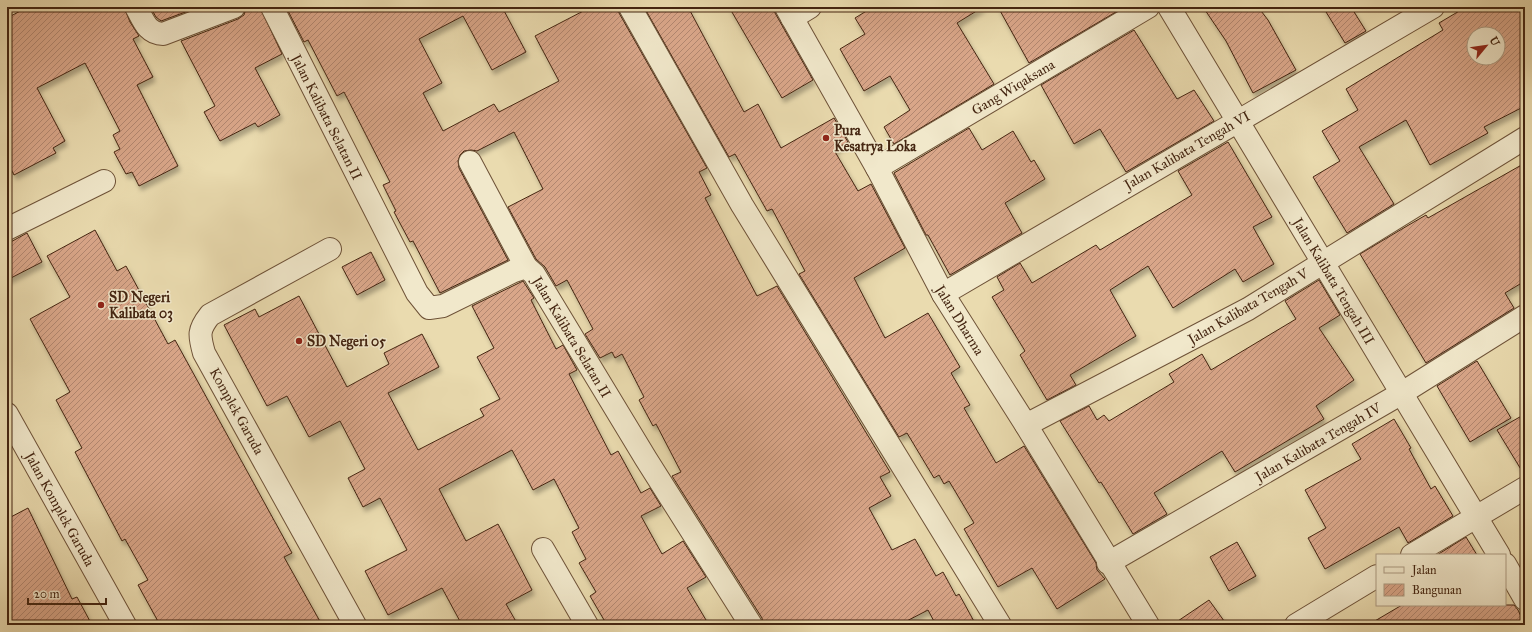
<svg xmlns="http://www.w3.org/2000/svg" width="1532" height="632" font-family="'IM FELL Great Primer',serif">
  <defs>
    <pattern id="building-hatch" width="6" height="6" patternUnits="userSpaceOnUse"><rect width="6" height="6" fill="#d9a689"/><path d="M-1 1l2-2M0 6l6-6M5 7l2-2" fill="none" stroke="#b2876f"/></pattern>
    <filter id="shadow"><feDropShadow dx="2.5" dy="4.5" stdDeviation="2" flood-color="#0004"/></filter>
  </defs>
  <rect width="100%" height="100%" fill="#eadbaf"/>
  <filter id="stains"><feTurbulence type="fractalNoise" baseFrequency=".005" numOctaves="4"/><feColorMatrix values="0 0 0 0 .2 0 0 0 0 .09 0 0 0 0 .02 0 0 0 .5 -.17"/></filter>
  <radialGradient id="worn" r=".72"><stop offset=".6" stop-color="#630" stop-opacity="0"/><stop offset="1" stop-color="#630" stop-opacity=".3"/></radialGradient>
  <g fill="url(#building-hatch)" stroke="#442511" fill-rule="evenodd" filter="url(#shadow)">
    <polygon points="28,7 124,7 130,22 139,36 133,39 153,77 137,85 178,166 139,186 132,172 126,174 114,152 120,149 113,135 120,131 85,63 37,88 65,141 53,148 56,153 14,175 7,161 7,18"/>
    <polygon points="150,7 199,7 161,21 156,17"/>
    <polygon points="246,7 260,7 282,54 255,68 280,115 258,127 255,123 220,141 204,112 215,106 181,41 238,19 244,15"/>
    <polygon points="286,7 502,7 526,52 492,70 463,16 419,39 442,83 423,93 443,131 494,104 499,112 559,81 535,36 591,7 618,7 619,13 707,168 699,172 711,195 705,198 757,296 777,286 890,472 880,477 891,496 869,508 892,550 915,539 936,576 943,572 956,596 959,594 976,625 936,625 928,610 899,625 763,625 762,618 672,476 681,472 656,424 653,426 639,400 644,397 622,354 615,358 612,352 600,358 585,334 593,329 567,280 556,286 545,267 536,259 508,207 543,189 514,132 477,151 471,150 464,151 460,155 458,161 459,168 508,260 440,293 413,241 410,242 394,212 396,211 383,185 390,182 344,92 337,96 308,40 304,42"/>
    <polygon points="644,7 688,7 744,112 758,104 781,148 834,118 848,142 834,150 858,191 871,184 905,248 854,278 885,338 928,313 960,367 951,373 970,405 964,408 996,463 1024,446 1096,563 1097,570 1105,579 1057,609 1032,568 998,587 964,529 974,523 949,481 944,484 939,475 934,478 907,433 899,437 799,274 805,271 772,209 767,211 735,154 729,157"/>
    <polygon points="729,7 774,7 775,13 813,80 782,98"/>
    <polygon points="873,7 983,7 957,23 994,84 894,144 884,127 910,110 890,76 864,91 840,49 865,34 855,18"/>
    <polygon points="998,7 1120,7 1121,9 1029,63"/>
    <polygon points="1203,7 1258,7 1268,20 1296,70 1253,93 1226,41"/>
    <polygon points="1323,7 1351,7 1366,31 1345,43"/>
    <path d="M 1466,7 L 1525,7 L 1525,106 L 1484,127 L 1488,133 L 1430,165 L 1406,120 L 1359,147 L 1394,204 L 1347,233 L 1313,177 L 1340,161 L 1322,131 L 1358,110 L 1346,89 L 1443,30 L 1439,23 ZM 1474,34 L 1498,34 L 1498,58 L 1474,58 Z"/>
    <polygon points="1134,30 1177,99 1194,90 1214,121 1126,172 1100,129 1074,144 1041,85"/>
    <polygon points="969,128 982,150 1013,131 1031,162 1034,160 1045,179 1005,203 1022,233 950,275 928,235 926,235 894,173"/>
    <polygon points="1228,142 1272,217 1253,227 1274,264 1243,282 1235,269 1173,308 1148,266 1110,290 1136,336 1070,375 1076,385 1047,400 1020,355 1025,351 992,297 1004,290 997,277 1020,263 1032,283 1096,245 1100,250 1192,195 1178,171"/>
    <polygon points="1525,163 1525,281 1505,293 1514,308 1426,363 1360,254 1407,226 1426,215 1428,218"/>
    <polygon points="95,230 117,271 126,266 168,344 175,340 292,553 284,557 322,625 160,625 138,585 148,580 125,539 122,541 75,452 82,448 56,400 70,392 30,319 70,297 47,256"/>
    <polygon points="27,233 42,262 7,280 7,244"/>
    <polygon points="371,252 385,280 357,295 342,267"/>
    <polygon points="1319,280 1340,315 1319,328 1354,380 1316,406 1324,419 1235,472 1222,451 1154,493 1167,514 1133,534 1101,482 1099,483 1060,421 1089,406 1097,420 1104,415 1109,421 1174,382 1169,374 1202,354 1211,370 1296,319 1285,301"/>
    <polygon points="523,281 534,298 531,300 556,349 563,345 577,370 569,374 611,455 618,451 641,493 650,488 661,506 641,516 662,554 683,541 706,577 687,588 709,625 607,625 590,596 596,592 579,563 586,559 572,532 579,528 554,479 533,490 512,450 439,489 466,541 498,524 532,590 506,604 518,625 462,625 442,588 388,615 365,571 407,550 380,498 363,507 348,478 365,469 340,421 309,437 287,396 267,406 224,325 255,309 259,317 299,296 347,387 389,364 384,353 422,334 439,367 388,393 418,450 484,416 480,409 500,399 477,357 494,348 472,306"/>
    <polygon points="1477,361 1511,418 1470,442 1437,386"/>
    <polygon points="1525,414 1525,476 1497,430"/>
    <polygon points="1394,419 1411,448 1409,449 1431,489 1435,486 1453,516 1408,543 1399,527 1325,569 1308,538 1326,528 1305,490 1361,459 1352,444"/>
    <polygon points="28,508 72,599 77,597 92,625 7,625 7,519"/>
    <polygon points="1466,537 1477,555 1437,555"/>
    <polygon points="1237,542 1256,576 1229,591 1210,557"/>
    <polygon points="1209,600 1227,625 1172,625"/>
    <polygon points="1402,605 1514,605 1518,610 1525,625 1368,625"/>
  </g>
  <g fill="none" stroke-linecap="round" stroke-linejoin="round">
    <g stroke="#6e5238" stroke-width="24">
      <g id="minor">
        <path d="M 136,7 C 143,19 147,34 163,34 L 234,7"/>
        <polyline points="272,7 417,293 429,308 443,306 514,271 526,267 534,274 646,459 751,625"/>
        <polyline points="630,7 742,205 1000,625"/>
        <polyline points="786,7 877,168 943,294 1026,425 1148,625"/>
        <polyline points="1169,7 1499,555"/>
        <polyline points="792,18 810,7"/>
        <polyline points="470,162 526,267"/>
        <polyline points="877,168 1148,7"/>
        <polyline points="7,229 104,181"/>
        <path d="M 330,249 L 210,315 C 198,330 199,335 204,353 L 355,625"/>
        <polyline points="943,294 1433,7"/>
        <polyline points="7,414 125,625"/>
        <polyline points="1026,425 1248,309 1525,138"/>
        <polyline points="543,549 587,625"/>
        <polyline points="1412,555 1525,488"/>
        <polyline points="1108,563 1402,393 1525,316"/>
        <polyline points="1505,564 1525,599"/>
        <polyline points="1296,625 1377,576"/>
      </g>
    </g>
    <use href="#minor" stroke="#f1e8cb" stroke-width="22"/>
  </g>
  <g fill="#8f2418" stroke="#f1e8cb" stroke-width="1.5">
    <circle cx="826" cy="138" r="4"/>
    <circle cx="101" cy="305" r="4"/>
    <circle cx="299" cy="341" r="4"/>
  </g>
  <g text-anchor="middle" stroke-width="3" stroke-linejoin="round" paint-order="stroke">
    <g font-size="14" fill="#442511" stroke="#f1e8cb">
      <text transform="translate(1013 87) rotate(-31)" y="5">Gang Wiqaksana</text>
      <text transform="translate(327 117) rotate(63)" y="5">Jalan Kalibata Selatan II</text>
      <text transform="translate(1187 150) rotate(-30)" y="5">Jalan Kalibata Tengah VI</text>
      <text transform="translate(1334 281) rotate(59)" y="5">Jalan Kalibata Tengah III</text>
      <text transform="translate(1248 306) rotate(-30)" y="5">Jalan Kalibata Tengah V</text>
      <text transform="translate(960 320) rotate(58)" y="5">Jalan Dharma</text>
      <text transform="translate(572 337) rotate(59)" y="5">Jalan Kalibata Selatan II</text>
      <text transform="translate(237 411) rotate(61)" y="5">Komplek Garuda</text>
      <text transform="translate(1318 442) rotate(-30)" y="5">Jalan Kalibata Tengah IV</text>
      <text transform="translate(60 509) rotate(61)" y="5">Jalan Komplek Garuda</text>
    </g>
    <g font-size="14" font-weight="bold" fill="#442511" stroke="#f1e8cb" text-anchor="start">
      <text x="834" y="135">Pura<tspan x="834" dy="16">Kesatrya Loka</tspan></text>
      <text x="109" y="302">SD Negeri<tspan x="109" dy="16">Kalibata 03</tspan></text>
      <text x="307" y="346">SD Negeri 05</text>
    </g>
  </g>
  <rect width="1532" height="632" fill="none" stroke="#eadbaf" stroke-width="24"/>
  <rect x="8" y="8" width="1516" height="616" fill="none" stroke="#442511" stroke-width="2"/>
  <rect x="12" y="12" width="1508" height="608" fill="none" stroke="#442511"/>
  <rect x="1376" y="554" width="130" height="52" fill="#f1e8cb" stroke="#ac9a81"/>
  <rect x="1384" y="567" width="20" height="6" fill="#f1e8cb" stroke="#ac9a81"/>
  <text x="1412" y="574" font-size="12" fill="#442511">Jalan</text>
  <rect x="1384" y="584" width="20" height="12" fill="url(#building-hatch)" stroke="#ac9a81"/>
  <text x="1412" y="594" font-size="12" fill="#442511">Bangunan</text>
  <g transform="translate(1486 46) rotate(61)"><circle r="19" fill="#f1e8cb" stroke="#ac9a81"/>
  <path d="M0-3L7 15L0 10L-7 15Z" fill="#8f2418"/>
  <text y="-6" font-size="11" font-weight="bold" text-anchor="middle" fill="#442511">U</text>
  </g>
  <path d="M28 598v6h78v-6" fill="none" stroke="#442511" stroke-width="2"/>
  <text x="34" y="598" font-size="12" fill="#442511" stroke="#f1e8cb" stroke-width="3" paint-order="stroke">20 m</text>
  <rect width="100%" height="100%" filter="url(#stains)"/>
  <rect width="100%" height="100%" fill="url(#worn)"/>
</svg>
